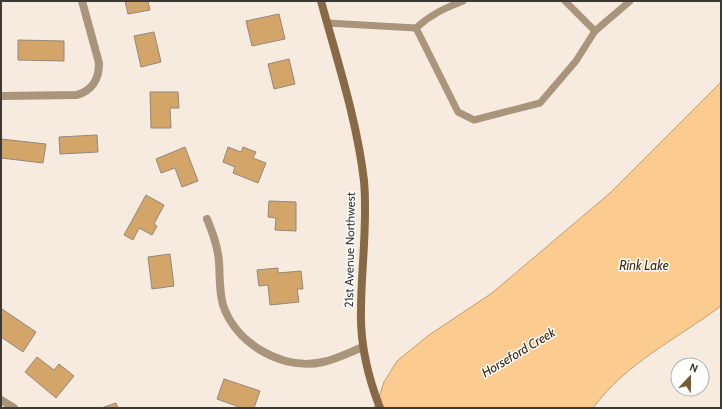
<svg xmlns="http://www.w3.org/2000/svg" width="722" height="409" font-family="Cabin,sans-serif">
  <rect width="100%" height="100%" fill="#f6ebde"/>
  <path fill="#fccb8f" stroke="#c29f73" d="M 721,82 L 721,306 C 677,339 627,362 593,408 L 373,408 L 377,404 L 384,382 L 397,361 L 429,335 L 492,293 L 610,193 Z"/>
  <g fill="#d4a569" stroke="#92887d">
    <polygon points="125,1 148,1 150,10 128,14"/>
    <polygon points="279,14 285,39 252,46 246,21"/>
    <polygon points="154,32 161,62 141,67 134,36"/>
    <polygon points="18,40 64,41 64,61 18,60"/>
    <polygon points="289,59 295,84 274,89 268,64"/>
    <polygon points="150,92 178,92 179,108 170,108 171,128 151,128"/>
    <polygon points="97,135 98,152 60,154 59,137"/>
    <polygon points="1,139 46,144 43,163 1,158"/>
    <polygon points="185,147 198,181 182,187 175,168 161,173 156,159"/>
    <polygon points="228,147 241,152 243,147 256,152 253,158 266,163 258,183 233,173 235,167 223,162"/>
    <polygon points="146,195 164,205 154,224 157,226 152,235 139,228 133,240 124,235"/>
    <polygon points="269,201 296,202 296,231 275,230 276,218 268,217"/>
    <polygon points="170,254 174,286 152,289 148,257"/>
    <polygon points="278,268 278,273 301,271 303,289 297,289 299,302 270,305 268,285 259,286 257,270"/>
    <polygon points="2,309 36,332 23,352 1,337 1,311"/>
    <polygon points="37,357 54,370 59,364 74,376 56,398 25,372"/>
    <polygon points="224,379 260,391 254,408 242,408 217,399"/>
    <polygon points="116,403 118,408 101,408"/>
  </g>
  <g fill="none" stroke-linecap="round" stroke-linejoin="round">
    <g stroke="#a9947c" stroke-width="7">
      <polyline points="565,1 595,31"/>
      <path d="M 327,23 L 416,28 C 430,15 445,8 463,1"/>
      <polyline points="416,28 458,112 474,120 540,103 576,61 595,31 630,1"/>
    </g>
    <g stroke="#a9947c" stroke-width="8">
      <path d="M 1,96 L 77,95 C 93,90 99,79 99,63 L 82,1"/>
      <path d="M 207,219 C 213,233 218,247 219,262 C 220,277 219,290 223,305 C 236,344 283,371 323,362 C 337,359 350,352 363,347"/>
      <polyline points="1,400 14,408"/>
    </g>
    <path stroke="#876a45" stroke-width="8" d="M 321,1 C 337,60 357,120 364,181 C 368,224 361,267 361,311 C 360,344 368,377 380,408"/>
  </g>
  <g text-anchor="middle" stroke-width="3" stroke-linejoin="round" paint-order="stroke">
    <g font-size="12" fill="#3c3833" stroke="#fff">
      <text transform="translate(350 250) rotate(-89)" y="4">21st Avenue Northwest</text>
    </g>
    <g font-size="13" font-style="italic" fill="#3b270c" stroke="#fff">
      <text x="644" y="270">Rink Lake</text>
      <text transform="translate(518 352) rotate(-31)" y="5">Horseford Creek</text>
    </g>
  </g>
  <rect width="722" height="409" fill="none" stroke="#3c3833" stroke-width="4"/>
  <g transform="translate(690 377) rotate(22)"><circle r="19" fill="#ffffff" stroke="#b1afad"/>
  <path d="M0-3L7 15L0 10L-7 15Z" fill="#7a5a30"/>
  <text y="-6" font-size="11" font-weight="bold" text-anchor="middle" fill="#3c3833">N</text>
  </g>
</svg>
